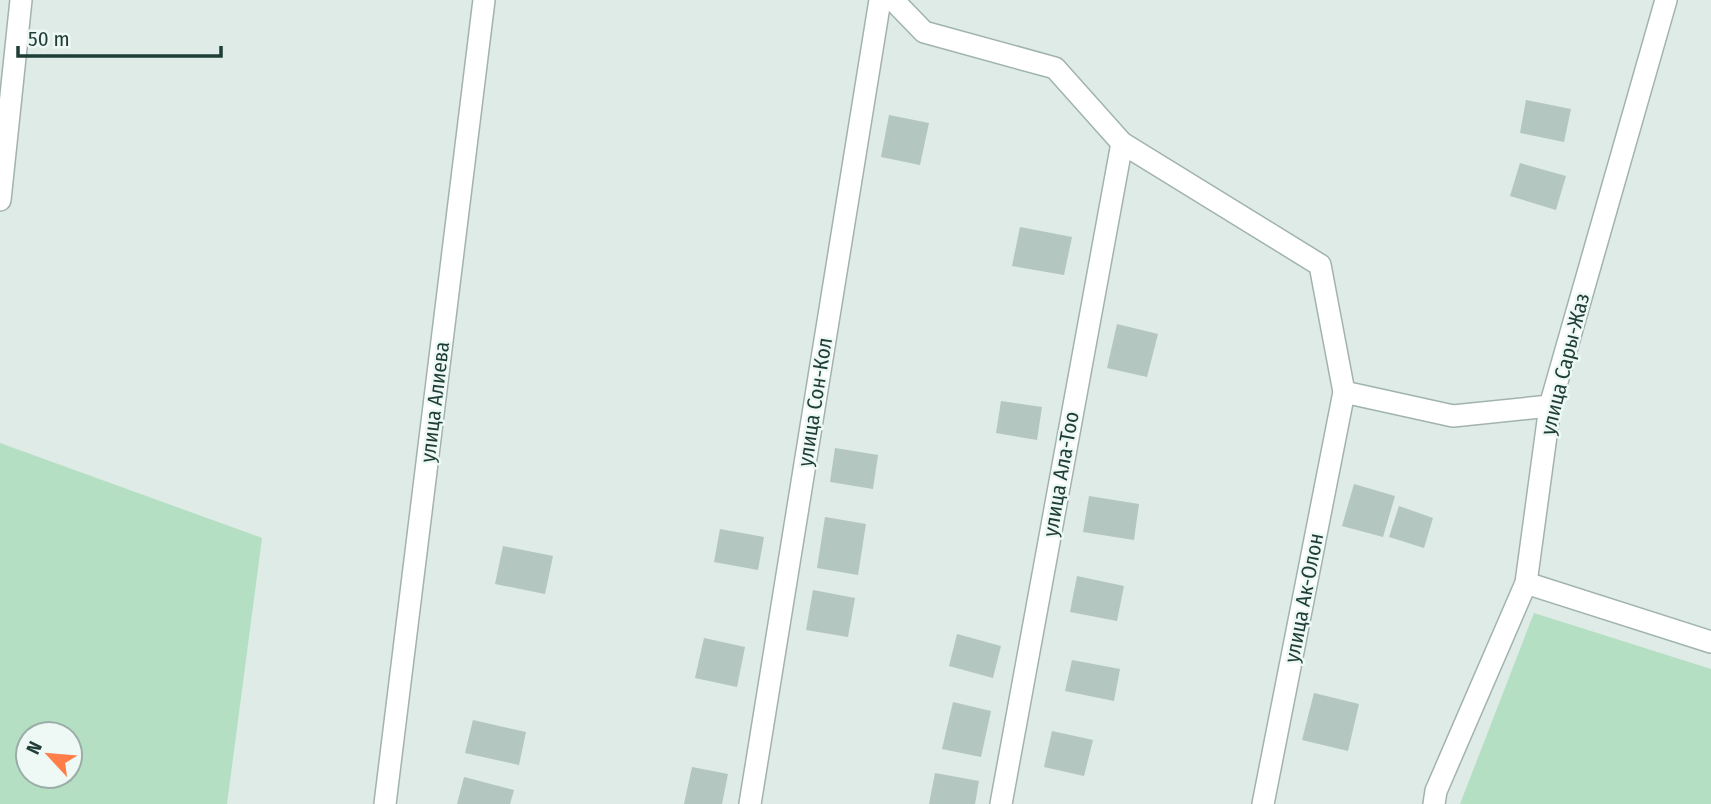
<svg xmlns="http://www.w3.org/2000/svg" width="1711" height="804" font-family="'Fira Sans Condensed',sans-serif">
  <rect width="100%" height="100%" fill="#deebe6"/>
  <g fill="#b4dfc2" fill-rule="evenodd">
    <path d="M 0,443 L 262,538 L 227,804 L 0,804 ZM 70,734 L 70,776 L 28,776 L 28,734 Z"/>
    <polygon points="1534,613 1711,669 1711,804 1460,804"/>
  </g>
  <g fill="#b3c6bf">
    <polygon points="1526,100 1571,109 1564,142 1520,133"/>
    <polygon points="889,115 929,123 920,165 881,157"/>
    <polygon points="1520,163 1566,176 1556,210 1510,196"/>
    <polygon points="1020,227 1072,237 1064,275 1012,266"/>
    <polygon points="1117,324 1158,334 1147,377 1107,368"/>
    <polygon points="1001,401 1042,407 1037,440 996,433"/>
    <polygon points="835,448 878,455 873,489 830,482"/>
    <polygon points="1354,484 1395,496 1383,537 1342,526"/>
    <polygon points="1089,496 1139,504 1134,540 1083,532"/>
    <polygon points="1399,506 1433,518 1424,548 1389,537"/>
    <polygon points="825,517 866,524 858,575 817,568"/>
    <polygon points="720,529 764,537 758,570 714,562"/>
    <polygon points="503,546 553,556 545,594 495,584"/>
    <polygon points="1077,576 1124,586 1117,621 1070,612"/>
    <polygon points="813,590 855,598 848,637 806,630"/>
    <polygon points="957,634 1001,646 993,678 949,666"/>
    <polygon points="704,638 745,647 737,687 695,678"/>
    <polygon points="1072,660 1120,669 1114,701 1065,691"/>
    <polygon points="1314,693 1359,704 1348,751 1302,740"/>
    <polygon points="953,702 991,711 981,757 942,749"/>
    <polygon points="473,720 526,732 519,765 465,753"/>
    <polygon points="1052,731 1093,740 1084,776 1044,767"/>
    <polygon points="692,767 728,774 722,804 684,804"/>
    <polygon points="935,773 979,781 975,804 929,804"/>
    <polygon points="464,777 514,790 510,804 457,804"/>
  </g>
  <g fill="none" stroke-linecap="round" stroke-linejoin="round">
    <g stroke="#a1b3ae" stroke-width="24">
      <g id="minor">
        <polyline points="893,0 924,32 1055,68 1122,143 1320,265 1344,392 1453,416 1550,406"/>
        <polyline points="0,200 21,0"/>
        <polyline points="1526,583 1711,642"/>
        <polyline points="385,804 484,0"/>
        <polyline points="750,804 880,0"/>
        <polyline points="1001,804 1122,143"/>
        <polyline points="1263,804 1344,392"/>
        <polyline points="1434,804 1436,791 1526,583 1550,406 1666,0"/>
      </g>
    </g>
    <use href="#minor" stroke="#fff" stroke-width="21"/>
  </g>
  <g text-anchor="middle" stroke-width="5" stroke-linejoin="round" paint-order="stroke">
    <g font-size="21" fill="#1e3d36" stroke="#eef8f4">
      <text transform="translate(1565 364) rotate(-76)" y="7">улица Сары-Жаз</text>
      <text transform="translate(435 402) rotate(-83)" y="7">улица Алиева</text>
      <text transform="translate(815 402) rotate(-81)" y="7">улица Сон-Кол</text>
      <text transform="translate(1061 474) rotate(-80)" y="7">улица Ала-Тоо</text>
      <text transform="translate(1304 598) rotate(-79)" y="7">улица Ак-Олон</text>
    </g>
  </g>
  <g transform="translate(49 755) rotate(296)"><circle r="33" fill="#eef8f4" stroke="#9bada8" stroke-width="2"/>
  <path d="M0-5L12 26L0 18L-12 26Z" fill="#ff7d48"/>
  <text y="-10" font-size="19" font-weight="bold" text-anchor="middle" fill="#1e3d36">N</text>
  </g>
  <path d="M18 46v10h203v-10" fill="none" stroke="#1e3d36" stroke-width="3.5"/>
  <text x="28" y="46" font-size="21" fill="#1e3d36" stroke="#eef8f4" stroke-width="5" paint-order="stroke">50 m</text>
</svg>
